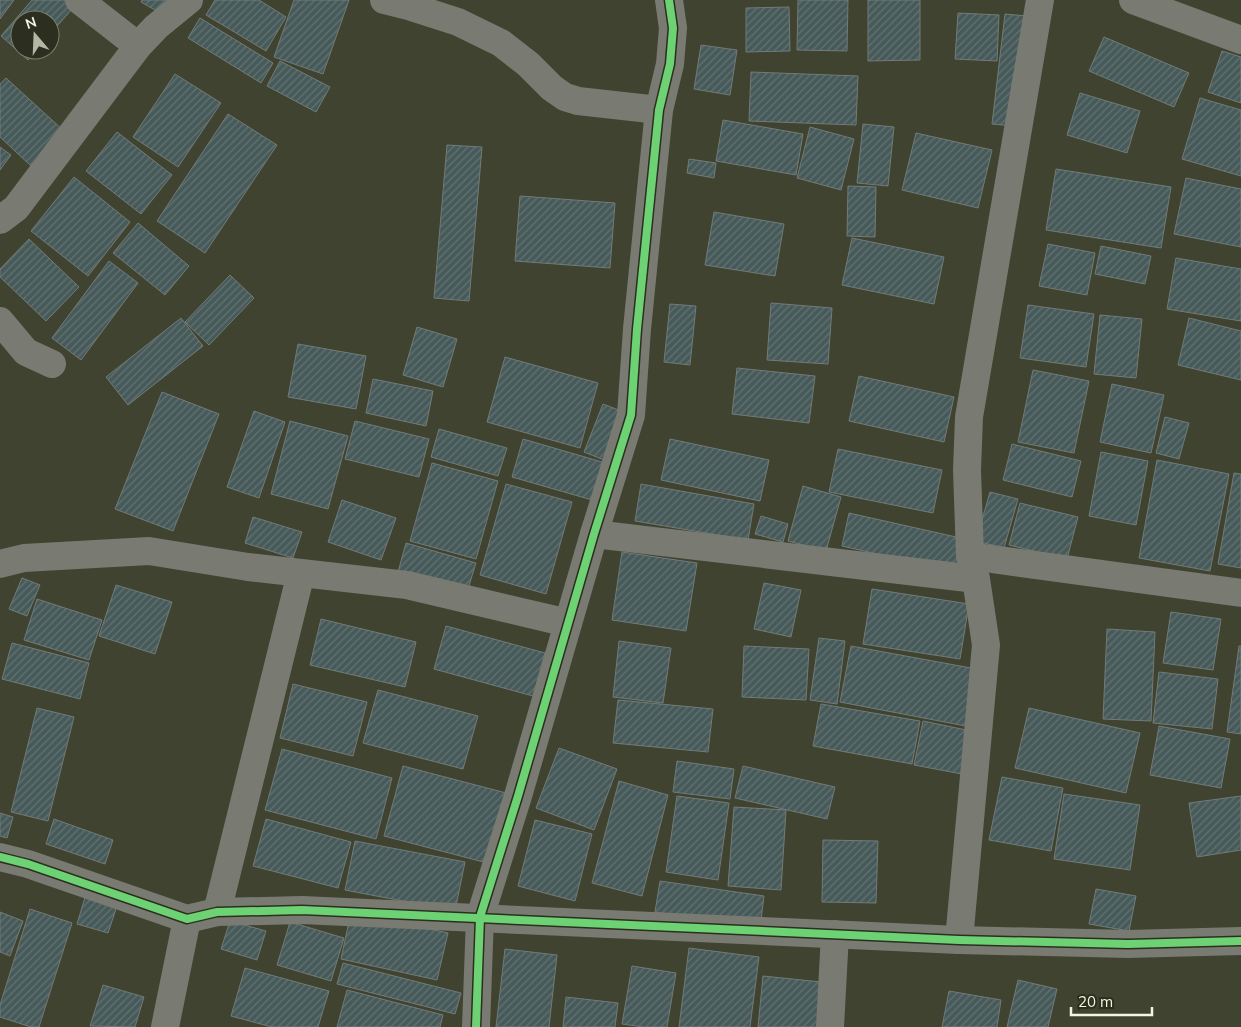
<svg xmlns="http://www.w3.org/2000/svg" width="1241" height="1027" font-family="Mulish,sans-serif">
  <defs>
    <pattern id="building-hatch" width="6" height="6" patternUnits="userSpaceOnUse" patternTransform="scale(1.25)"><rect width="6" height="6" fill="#475a5a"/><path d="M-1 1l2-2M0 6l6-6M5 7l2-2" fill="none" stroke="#627271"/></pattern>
  </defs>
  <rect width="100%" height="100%" fill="#3f4330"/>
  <g fill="url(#building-hatch)" stroke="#727b78">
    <polygon points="0,0 14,0 0,19"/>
    <polygon points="32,0 64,0 73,8 50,34 50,20 20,20 20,50 36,50 28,60 1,36"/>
    <polygon points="142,0 178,0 167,17 141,2"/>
    <polygon points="215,0 259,0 286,17 266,51 206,15"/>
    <polygon points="294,0 349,0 323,74 274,57"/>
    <polygon points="798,0 848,0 847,51 797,50"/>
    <polygon points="868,0 920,0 920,60 868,61"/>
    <polygon points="789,7 790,51 746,52 746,8"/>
    <polygon points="958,13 999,15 997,61 955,59"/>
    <polygon points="1005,14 1027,16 1014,126 992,124"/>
    <polygon points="200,18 273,63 261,83 188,38"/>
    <polygon points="1104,37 1189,73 1174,107 1089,71"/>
    <polygon points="701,45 737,50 730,95 694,89"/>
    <polygon points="1222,51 1241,57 1241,103 1208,92"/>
    <polygon points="280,61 330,87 316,112 267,86"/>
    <polygon points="751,72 858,76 856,125 749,121"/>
    <polygon points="175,74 221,103 178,167 133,137"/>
    <polygon points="6,78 64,131 31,166 0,137 0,84"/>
    <polygon points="1080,93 1140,111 1127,153 1067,135"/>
    <polygon points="1200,98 1241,110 1241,176 1182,159"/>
    <polygon points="228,114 277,145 205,253 157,221"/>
    <polygon points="723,120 803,134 796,175 716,161"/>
    <polygon points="863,124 894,127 888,186 857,183"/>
    <polygon points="810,127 854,139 841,190 797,178"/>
    <polygon points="117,132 172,175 141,214 86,171"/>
    <polygon points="916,133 992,150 978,208 902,190"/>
    <polygon points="447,145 482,147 469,301 434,298"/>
    <polygon points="0,147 11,155 0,170"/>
    <polygon points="689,159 716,163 714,178 687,173"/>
    <polygon points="1056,169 1171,187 1161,248 1046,230"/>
    <polygon points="74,177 130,222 88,276 31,231"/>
    <polygon points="1186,178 1241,189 1241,247 1174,234"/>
    <polygon points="848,186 876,187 875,237 847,236"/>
    <polygon points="520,196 615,203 610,268 515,261"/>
    <polygon points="714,212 784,224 775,276 705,265"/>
    <polygon points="138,223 189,266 165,295 113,253"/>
    <polygon points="852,238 944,257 934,304 842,285"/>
    <polygon points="29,239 79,287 46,321 0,277 0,269"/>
    <polygon points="1048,244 1095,253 1087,295 1039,286"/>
    <polygon points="1101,246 1151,256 1145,284 1095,274"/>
    <polygon points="1176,258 1241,269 1241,321 1167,309"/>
    <polygon points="109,261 138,283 81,360 52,338"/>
    <polygon points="230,275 254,298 209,345 185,322"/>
    <polygon points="771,303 832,308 828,364 767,360"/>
    <polygon points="670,304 696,306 690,365 664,362"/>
    <polygon points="1028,305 1094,314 1086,367 1020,358"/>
    <polygon points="1100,315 1142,319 1136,378 1094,374"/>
    <polygon points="181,318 203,346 128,405 106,377"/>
    <polygon points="1189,318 1241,331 1241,380 1178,365"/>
    <polygon points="417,327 457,339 443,387 403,375"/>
    <polygon points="298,344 366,356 356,409 288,397"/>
    <polygon points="505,357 598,383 580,448 487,422"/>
    <polygon points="737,368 815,376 809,423 732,414"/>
    <polygon points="1033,370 1089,381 1074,453 1018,442"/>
    <polygon points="859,376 954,397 944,442 849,421"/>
    <polygon points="373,379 433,391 426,426 366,413"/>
    <polygon points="1112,384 1164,395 1151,453 1100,442"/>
    <polygon points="162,392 219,414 173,531 115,509"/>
    <polygon points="603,404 629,414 609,462 584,452"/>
    <polygon points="254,411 285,422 259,498 227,487"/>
    <polygon points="1165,417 1189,423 1179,459 1156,453"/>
    <polygon points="290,421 348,436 328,509 271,494"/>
    <polygon points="355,421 429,439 419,477 345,459"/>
    <polygon points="439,429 507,448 498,476 431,457"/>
    <polygon points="523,439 609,464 599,502 512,477"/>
    <polygon points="670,439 769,460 760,501 661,480"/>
    <polygon points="1012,444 1081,461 1072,497 1003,480"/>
    <polygon points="838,449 942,470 933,513 829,492"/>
    <polygon points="1101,452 1148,461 1136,525 1089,516"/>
    <polygon points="1157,460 1229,474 1210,571 1139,558"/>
    <polygon points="432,463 498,481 476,559 410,541"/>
    <polygon points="1234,473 1241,474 1241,568 1218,564"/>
    <polygon points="506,484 572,502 546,594 480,575"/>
    <polygon points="641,484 754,504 748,540 635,521"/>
    <polygon points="803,486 841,497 826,551 788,541"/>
    <polygon points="990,492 1018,499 1004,548 976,541"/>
    <polygon points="342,500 396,518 381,560 328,542"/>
    <polygon points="1020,503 1078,517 1067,559 1009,545"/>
    <polygon points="849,513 965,539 957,572 842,546"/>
    <polygon points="761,516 788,524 783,542 755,534"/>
    <polygon points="253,517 302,532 293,558 245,543"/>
    <polygon points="406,543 476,563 467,592 398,572"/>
    <polygon points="622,552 697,563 686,631 612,620"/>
    <polygon points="22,578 40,585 27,616 9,609"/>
    <polygon points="764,583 801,590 791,637 754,629"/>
    <polygon points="116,585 172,602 155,654 99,636"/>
    <polygon points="872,589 969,604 960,659 863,644"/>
    <polygon points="37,599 102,620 89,660 24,640"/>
    <polygon points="1171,612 1221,619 1213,670 1163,663"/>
    <polygon points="321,619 416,642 405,687 310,665"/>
    <polygon points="446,626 545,653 533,696 434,669"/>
    <polygon points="1107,629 1155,632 1151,721 1103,719"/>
    <polygon points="819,638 845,641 837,704 810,700"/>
    <polygon points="619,641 671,648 663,703 613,697"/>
    <polygon points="12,643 89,663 80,699 2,679"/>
    <polygon points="744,646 809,649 806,700 742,697"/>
    <polygon points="851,646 982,670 971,727 840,702"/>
    <polygon points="1239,646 1241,646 1241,734 1227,732"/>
    <polygon points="1159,672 1218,679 1212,729 1153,723"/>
    <polygon points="293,684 367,702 353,756 280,738"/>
    <polygon points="378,690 478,716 463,769 363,743"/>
    <polygon points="618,700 713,709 708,752 613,743"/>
    <polygon points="821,704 920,721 912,764 813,746"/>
    <polygon points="37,708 74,717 48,821 11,812"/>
    <polygon points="1029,708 1140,733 1126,793 1015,768"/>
    <polygon points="923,721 971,731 962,774 914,765"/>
    <polygon points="1159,726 1230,739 1221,788 1150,775"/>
    <polygon points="559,748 617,769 594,830 536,808"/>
    <polygon points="282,749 392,778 376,839 265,810"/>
    <polygon points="677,761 734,769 730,799 673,792"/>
    <polygon points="403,766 510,794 491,864 384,836"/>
    <polygon points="743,766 835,787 827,819 735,798"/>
    <polygon points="1002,777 1063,788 1051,851 989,840"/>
    <polygon points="619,781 668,795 642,896 592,883"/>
    <polygon points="1064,794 1140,805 1130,870 1054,859"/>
    <polygon points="677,796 729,803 718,880 666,872"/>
    <polygon points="1241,796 1241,850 1197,857 1189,803"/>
    <polygon points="734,807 786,810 781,890 728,886"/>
    <polygon points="0,813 13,817 7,838 0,836"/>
    <polygon points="54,819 113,840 105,864 46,844"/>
    <polygon points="266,819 351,842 338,888 253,866"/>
    <polygon points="535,820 592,834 575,901 518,886"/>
    <polygon points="823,840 878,841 876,903 822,902"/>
    <polygon points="355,841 465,862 455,911 345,890"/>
    <polygon points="660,881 764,896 760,928 655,912"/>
    <polygon points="1096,889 1136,896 1129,931 1089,924"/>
    <polygon points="86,894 118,903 108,933 77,924"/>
    <polygon points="30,909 72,923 39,1027 31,1027 0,1017 0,1005"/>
    <polygon points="0,912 23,921 10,956 0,952"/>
    <polygon points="351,912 448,933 437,980 341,959"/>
    <polygon points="230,921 266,931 257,960 221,949"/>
    <polygon points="290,922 344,938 331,981 277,965"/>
    <polygon points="689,948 759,957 750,1027 679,1027"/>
    <polygon points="505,949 557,955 549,1027 496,1027"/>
    <polygon points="343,963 461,993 455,1014 337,984"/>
    <polygon points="632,966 676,973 667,1027 643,1027 622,1024"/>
    <polygon points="245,968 329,991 318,1027 272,1027 231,1016"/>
    <polygon points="763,976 831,983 827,1027 758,1027"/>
    <polygon points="1018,980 1057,989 1048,1027 1007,1027"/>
    <polygon points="103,985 144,997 135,1027 90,1026"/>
    <polygon points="347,990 443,1015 440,1027 337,1027"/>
    <polygon points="949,991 1001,1000 997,1027 942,1027"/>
    <polygon points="566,997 618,1003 615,1027 563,1027"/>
  </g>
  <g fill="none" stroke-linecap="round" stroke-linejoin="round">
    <g stroke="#797a71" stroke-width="28">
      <polyline points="79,0 138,46"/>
      <polyline points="384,0 408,6 458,22 501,43 528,64 552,88 565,97 578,101 659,110"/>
      <polyline points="1133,0 1241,40"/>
      <polyline points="0,220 16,208 138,46 156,27 189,0"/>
      <polyline points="0,321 26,352 52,364"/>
      <polyline points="594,534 976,579"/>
      <polyline points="970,556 1241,593"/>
      <polyline points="0,564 24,558 149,551 248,567 407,585 568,623"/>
      <polyline points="0,857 28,864 187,919 217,912 302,910 959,940 1128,944 1241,941"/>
      <polyline points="217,912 301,573"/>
      <polyline points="959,940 986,645 976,579 970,556 967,470 969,417 1040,0"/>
      <polyline points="165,1027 187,919"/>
      <polyline points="476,1027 480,917 518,796 594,534 631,415 637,329 659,110 670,64 673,28 669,0"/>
      <polyline points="830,1027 835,934"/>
    </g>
    <g stroke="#2c2f1f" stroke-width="11">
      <g id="cycleway">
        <polyline points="0,857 28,864 187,919 217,912 302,910 959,940 1128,944 1241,941"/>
        <polyline points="476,1027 480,917 518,796 594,534 631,415 637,329 659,110 670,64 673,28 669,0"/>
      </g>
    </g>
    <use href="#cycleway" stroke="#6cd273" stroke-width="8"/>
  </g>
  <g transform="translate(35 35) rotate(341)"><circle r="24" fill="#2c2f1f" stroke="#7b7f6d"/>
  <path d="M0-4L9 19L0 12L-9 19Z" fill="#b3b7a3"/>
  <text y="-8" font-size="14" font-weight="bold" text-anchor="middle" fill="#f1f6e1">N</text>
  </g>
  <path d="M1071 1007v8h81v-8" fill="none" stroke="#f1f6e1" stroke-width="2.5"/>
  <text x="1078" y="1007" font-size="15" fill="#f1f6e1" stroke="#2c2f1f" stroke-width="4" paint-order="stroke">20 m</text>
</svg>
